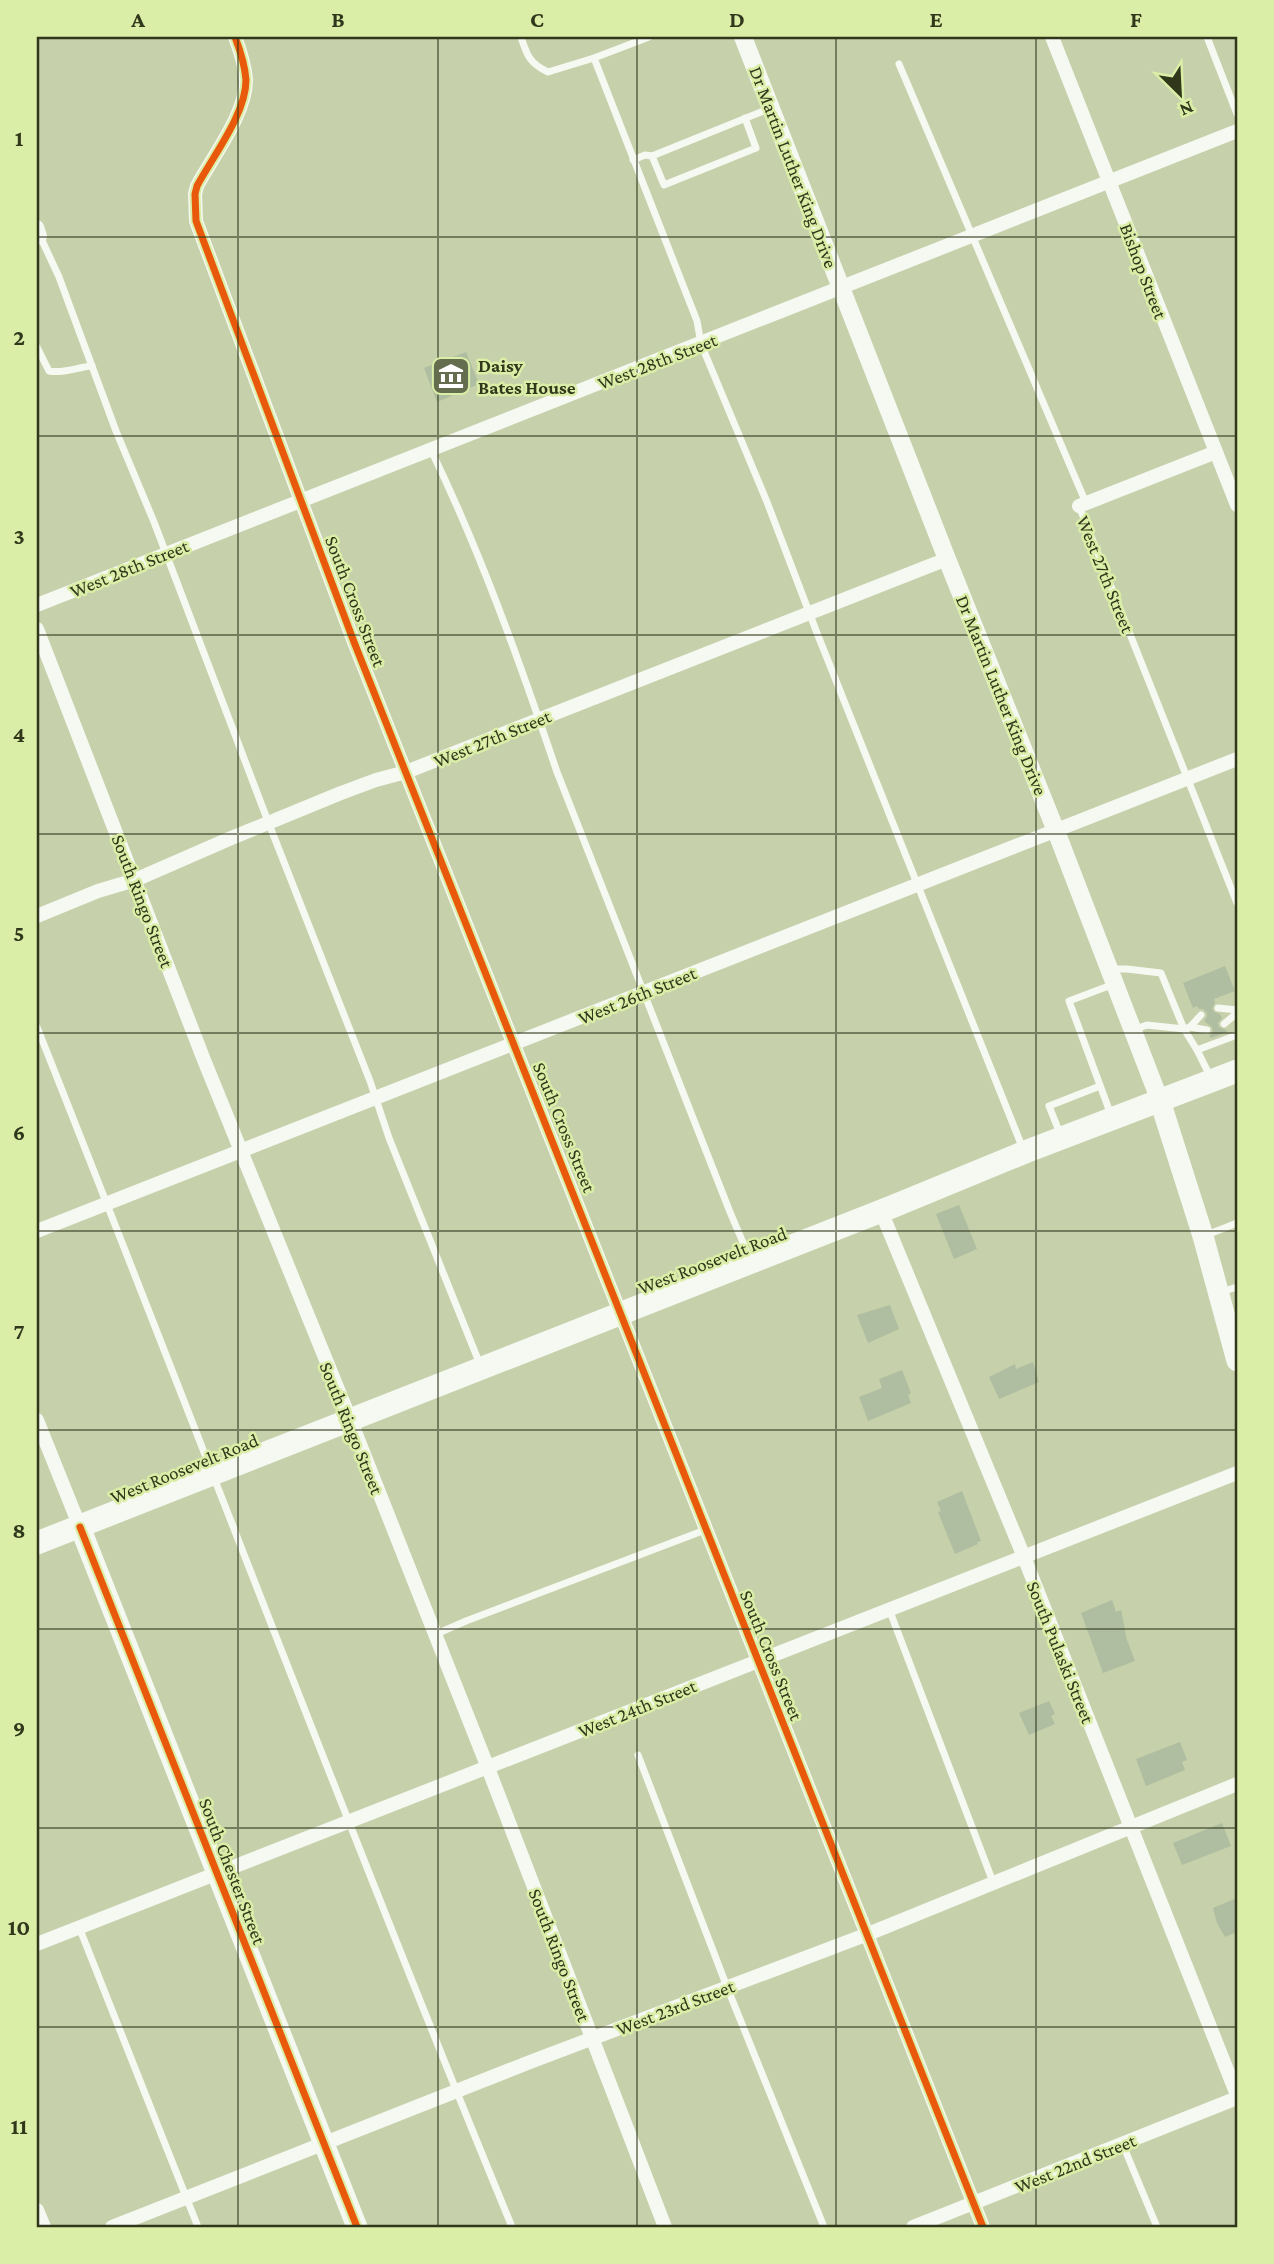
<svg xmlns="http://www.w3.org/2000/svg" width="1274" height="2264" font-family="'Crimson Pro',serif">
  <rect width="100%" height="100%" fill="#c6d0aa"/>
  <g fill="#afbea0">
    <polygon points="466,352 479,384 437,402 424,368"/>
    <polygon points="1225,966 1235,991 1214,999 1215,1003 1212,1008 1214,1012 1220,1014 1222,1018 1218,1023 1219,1027 1226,1030 1227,1032 1211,1038 1209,1036 1213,1032 1212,1027 1204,1021 1207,1017 1207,1013 1203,1009 1199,1009 1197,1006 1193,1008 1183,983"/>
    <polygon points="959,1205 977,1249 954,1259 936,1214"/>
    <polygon points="890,1305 899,1329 868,1343 857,1315"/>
    <polygon points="1033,1362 1039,1382 999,1399 989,1377 1015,1364 1016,1369"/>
    <polygon points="902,1370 911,1393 908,1395 911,1403 868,1421 859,1397 882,1388 879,1379"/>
    <polygon points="962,1491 981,1541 977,1542 978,1544 955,1554 938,1512 941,1511 937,1502"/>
    <polygon points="1112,1600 1116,1612 1121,1610 1127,1640 1135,1661 1103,1673 1081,1613"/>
    <polygon points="1049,1701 1055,1714 1051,1716 1055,1724 1029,1735 1019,1713"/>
    <polygon points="1180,1742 1187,1760 1182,1762 1185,1770 1146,1786 1136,1759"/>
    <polygon points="1222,1823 1231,1846 1182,1865 1173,1843"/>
    <polygon points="1237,1898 1237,1932 1225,1937 1217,1923 1213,1908"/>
  </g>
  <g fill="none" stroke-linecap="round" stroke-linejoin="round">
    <g stroke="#f6f8f2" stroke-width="7">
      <path d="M 521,37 C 527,55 529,63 548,72 L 594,58 L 649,37"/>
      <polyline points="1207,37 1237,114"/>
      <polyline points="594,58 697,321 701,344 767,502 817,633 1023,1149"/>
      <polyline points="899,64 1086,503"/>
      <polyline points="652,156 664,185 756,148 745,118"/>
      <polyline points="633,160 645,155 652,156 771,108"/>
      <polyline points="40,236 59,277 116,431 154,522 269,824 370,1081 389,1138 481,1367"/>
      <path d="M 37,347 L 49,371 C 62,374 78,367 92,366"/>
      <path d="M 431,450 C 481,553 520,663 557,772 L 730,1212 L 750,1259"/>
      <polyline points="1079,506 1237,903"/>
      <polyline points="1112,969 1127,969 1161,973 1184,1029 1197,1050 1237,1035"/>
      <polyline points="1218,1008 1237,1010"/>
      <polyline points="1201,1015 1190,1027 1207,1030"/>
      <polyline points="1224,1024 1237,1013"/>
      <path d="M 37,1027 C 196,1427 348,1829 512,2227"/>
      <polyline points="1133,1030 1147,1025 1184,1029 1190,1027"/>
      <polyline points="1197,1050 1211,1078"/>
      <polyline points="1111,1115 1069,1001 1114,984"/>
      <polyline points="1061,1136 1049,1106 1100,1086"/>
      <polyline points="1204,1236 1237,1223"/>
      <polyline points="1221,1292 1237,1287"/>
      <polyline points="889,1609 993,1882"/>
      <polyline points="434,1635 466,1621 705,1530"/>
      <polyline points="638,1755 727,1987 824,2227"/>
      <polyline points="79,1927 198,2227"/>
      <polyline points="1123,2145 1157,2227"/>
    </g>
    <g stroke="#f6f8f2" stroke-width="14">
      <path d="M 235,37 C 240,50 245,66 246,80 C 246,114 213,156 197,186 L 195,194 L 196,221 L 354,642 L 983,2227"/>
      <polyline points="1052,37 1237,505"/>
      <polyline points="37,227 40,236 37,238"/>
      <polyline points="1079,506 1216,452"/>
      <polyline points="37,605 1237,131"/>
      <polyline points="37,629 204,1060 350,1419 488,1768 665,2227"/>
      <polyline points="37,916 98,891 135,880 229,839 341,793 376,780 406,772 947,559"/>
      <polyline points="881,1211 1024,1557 1237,2095"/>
      <polyline points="37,1231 1237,759"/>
      <polyline points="37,1420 80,1527"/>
      <polyline points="37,1944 1237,1473"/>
      <polyline points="37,2210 44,2227"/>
      <polyline points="112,2227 530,2062 868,1934 1237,1784"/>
      <polyline points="913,2227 1237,2098"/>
    </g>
    <polyline stroke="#f6f8f2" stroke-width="18" points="743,37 947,559 1056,831 1160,1101"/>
    <g stroke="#f6f8f2" stroke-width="21">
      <polyline points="1160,1101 1203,1236 1237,1361"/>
      <polyline points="80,1527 357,2227"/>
    </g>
    <polyline stroke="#f6f8f2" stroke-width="23" points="37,1543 894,1206 1025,1152 1237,1071"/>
    <g stroke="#dbeea7" stroke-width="11">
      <g id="cycleway">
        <path d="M 235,37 C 240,50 245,66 246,80 C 246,114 213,156 197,186 L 195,194 L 196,221 L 354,642 L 983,2227"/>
        <polyline points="80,1527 357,2227"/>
      </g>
    </g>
    <use href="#cycleway" stroke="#e8590c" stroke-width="7"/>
  </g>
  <path fill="none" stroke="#30371b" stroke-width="2" stroke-opacity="0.55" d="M 238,37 L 238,2227M 438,37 L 438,2227M 637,37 L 637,2227M 836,37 L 836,2227M 1036,37 L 1036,2227M 37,237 L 1237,237M 37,436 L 1237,436M 37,635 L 1237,635M 37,834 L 1237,834M 37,1033 L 1237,1033M 37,1231 L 1237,1231M 37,1430 L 1237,1430M 37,1629 L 1237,1629M 37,1828 L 1237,1828M 37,2027 L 1237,2027"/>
  <defs>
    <g id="museum-square" transform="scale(2.0125)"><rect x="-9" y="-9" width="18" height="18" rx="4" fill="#646d4d" stroke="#dbeea7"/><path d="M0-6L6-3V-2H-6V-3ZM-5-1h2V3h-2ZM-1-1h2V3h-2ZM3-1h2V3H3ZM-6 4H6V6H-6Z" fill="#fff"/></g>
  </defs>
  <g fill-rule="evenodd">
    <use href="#museum-square" x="451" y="376"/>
  </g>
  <g text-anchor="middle" stroke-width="5" stroke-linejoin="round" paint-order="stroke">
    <g font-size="19" fill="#30371b" stroke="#dbeea7">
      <text transform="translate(794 167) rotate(69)" y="7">Dr Martin Luther King Drive</text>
      <text transform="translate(1144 271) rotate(69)" y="7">Bishop Street</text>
      <text transform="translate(657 361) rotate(-21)" y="7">West 28th Street</text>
      <text transform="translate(129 568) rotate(-22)" y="7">West 28th Street</text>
      <text transform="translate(1106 574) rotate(68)" y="7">West 27th Street</text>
      <text transform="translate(356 601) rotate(69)" y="7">South Cross Street</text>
      <text transform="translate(1002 695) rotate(68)" y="7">Dr Martin Luther King Drive</text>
      <text transform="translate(492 738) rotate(-22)" y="7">West 27th Street</text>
      <text transform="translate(143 901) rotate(69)" y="7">South Ringo Street</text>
      <text transform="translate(637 995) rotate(-22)" y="7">West 26th Street</text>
      <text transform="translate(565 1127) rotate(68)" y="7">South Cross Street</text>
      <text transform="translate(712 1260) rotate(-21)" y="7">West Roosevelt Road</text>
      <text transform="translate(352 1428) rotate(68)" y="7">South Ringo Street</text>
      <text transform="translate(184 1468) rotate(-22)" y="7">West Roosevelt Road</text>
      <text transform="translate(1061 1652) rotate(68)" y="7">South Pulaski Street</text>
      <text transform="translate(772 1655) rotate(68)" y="7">South Cross Street</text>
      <text transform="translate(637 1708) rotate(-22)" y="7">West 24th Street</text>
      <text transform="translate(233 1871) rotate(69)" y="7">South Chester Street</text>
      <text transform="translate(560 1955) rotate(69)" y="7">South Ringo Street</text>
      <text transform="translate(675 2007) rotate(-21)" y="7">West 23rd Street</text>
      <text transform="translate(1075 2163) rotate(-22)" y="7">West 22nd Street</text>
    </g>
    <g font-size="19" font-weight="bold" fill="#30371b" stroke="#dbeea7" text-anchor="start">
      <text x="478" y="372">Daisy<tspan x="478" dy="22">Bates House</tspan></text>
    </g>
  </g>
  <rect width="1274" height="2264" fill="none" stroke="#dbeea7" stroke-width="77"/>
  <g transform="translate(1180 94) rotate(156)" stroke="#dbeea7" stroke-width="5" paint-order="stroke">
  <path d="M0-5L12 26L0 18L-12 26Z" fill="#30371b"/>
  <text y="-10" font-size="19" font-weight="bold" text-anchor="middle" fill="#30371b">N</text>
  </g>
  <rect x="38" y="38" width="1198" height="2188" fill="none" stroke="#30371b" stroke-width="2.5"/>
  <g font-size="23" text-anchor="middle" font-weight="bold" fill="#30371b">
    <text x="138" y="27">A</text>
    <text x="338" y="27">B</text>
    <text x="537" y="27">C</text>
    <text x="737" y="27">D</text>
    <text x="936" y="27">E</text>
    <text x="1136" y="27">F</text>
    <text x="19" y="146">1</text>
    <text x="19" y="345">2</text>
    <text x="19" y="544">3</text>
    <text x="19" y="742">4</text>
    <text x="19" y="941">5</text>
    <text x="19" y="1140">6</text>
    <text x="19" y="1339">7</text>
    <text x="19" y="1538">8</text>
    <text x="19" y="1736">9</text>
    <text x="19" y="1935">10</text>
    <text x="19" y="2134">11</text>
  </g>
</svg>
